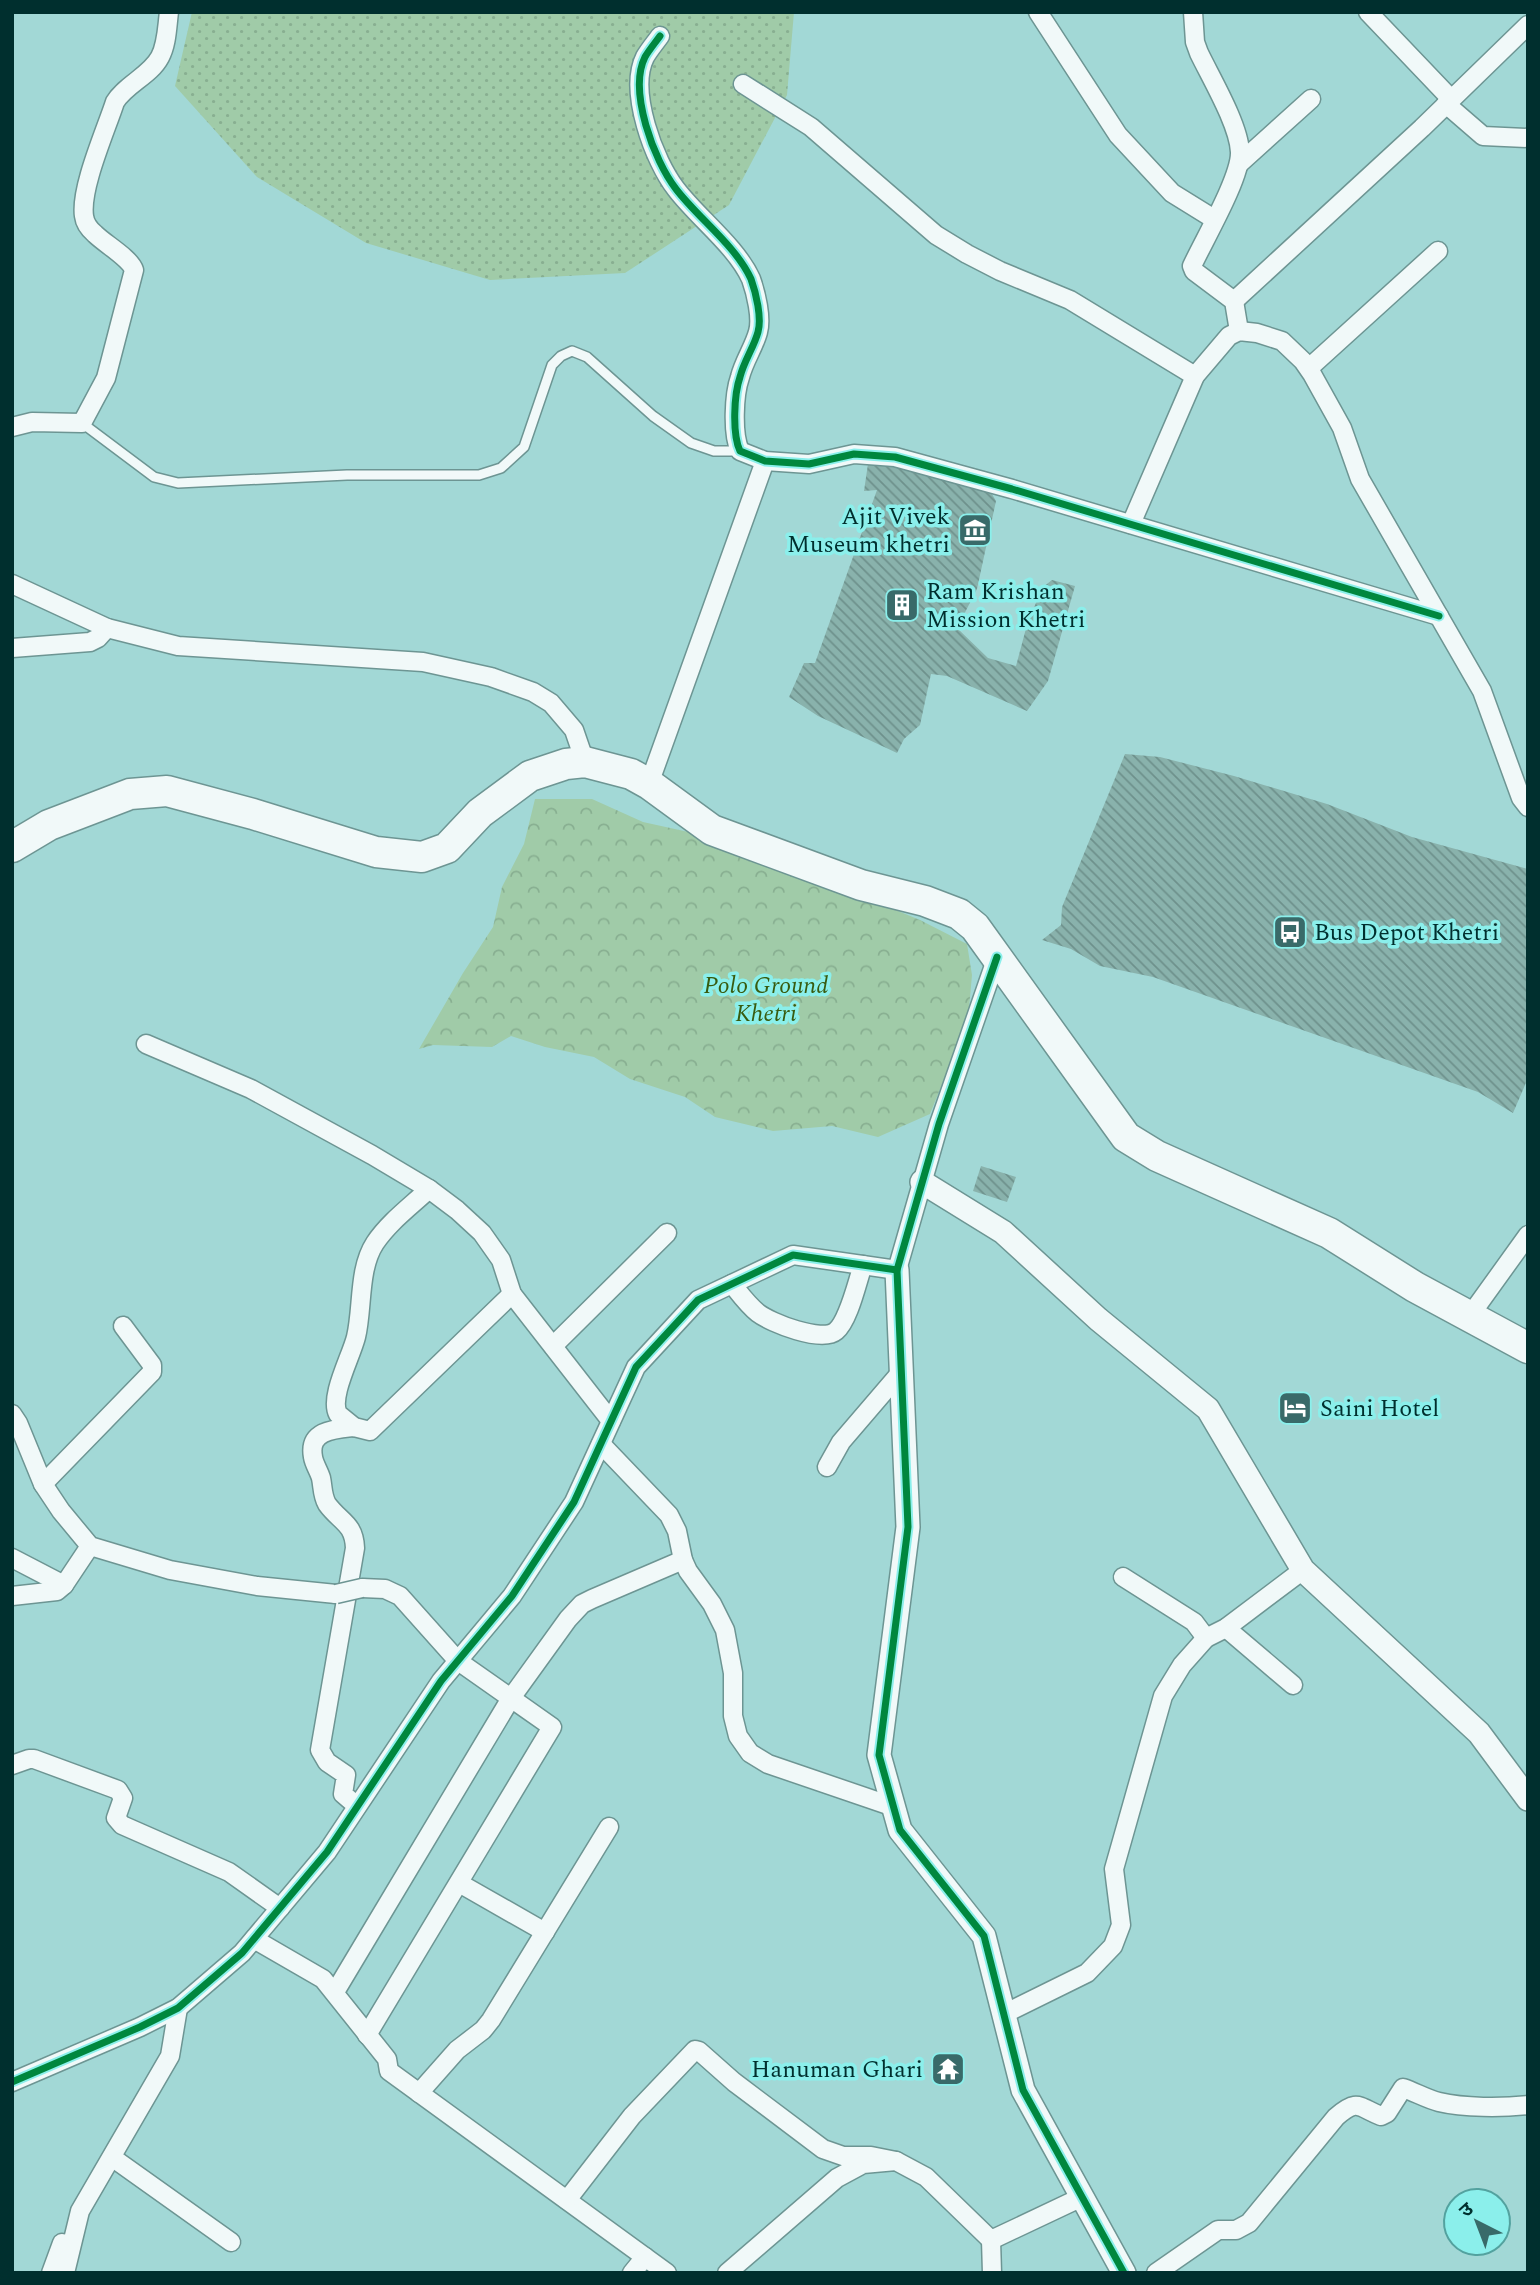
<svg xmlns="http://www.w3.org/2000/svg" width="1540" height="2285" font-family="Spectral,'Noto Sans Devanagari',serif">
  <defs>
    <pattern id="grass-dots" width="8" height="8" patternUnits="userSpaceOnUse" patternTransform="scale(1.75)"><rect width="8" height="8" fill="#a0cba8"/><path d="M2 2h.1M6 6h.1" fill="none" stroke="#88af91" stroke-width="1.8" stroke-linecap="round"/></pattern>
    <pattern id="forest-crowns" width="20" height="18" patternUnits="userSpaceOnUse" patternTransform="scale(1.75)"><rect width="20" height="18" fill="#a0cba8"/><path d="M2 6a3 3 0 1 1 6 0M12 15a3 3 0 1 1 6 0" fill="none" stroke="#88af91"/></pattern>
    <pattern id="building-back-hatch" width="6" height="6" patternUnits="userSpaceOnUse" patternTransform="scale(1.75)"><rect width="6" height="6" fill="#89b2ac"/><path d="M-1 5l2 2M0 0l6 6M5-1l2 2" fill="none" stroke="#6e918c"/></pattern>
  </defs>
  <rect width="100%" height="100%" fill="#a2d8d6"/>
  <polygon fill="url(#grass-dots)" points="192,12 794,12 787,95 729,205 625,273 490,280 366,243 257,177 175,86"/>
  <polygon fill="url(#forest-crowns)" points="535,799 592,799 643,822 693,833 864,897 920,920 967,944 972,975 968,1020 930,1114 878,1137 832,1126 773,1131 715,1117 685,1097 630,1079 594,1057 545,1047 511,1036 492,1047 433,1045 419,1049 463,973 493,927 502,887 524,844"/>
  <g fill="url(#building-back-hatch)">
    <polygon points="869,457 985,482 996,501 977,589 957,628 988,658 1016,666 1028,621 1043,587 1052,580 1075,586 1048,681 1027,711 947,676 931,674 920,725 904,739 897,753 818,716 789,697 804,663 815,663 877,490 864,491"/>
    <polygon points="1125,754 1160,757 1234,776 1327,804 1412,837 1528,869 1528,1078 1513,1113 1478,1092 1153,977 1100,966 1071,949 1042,940 1061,925 1062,907"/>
    <polygon points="981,1166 1016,1177 1007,1202 973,1191"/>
  </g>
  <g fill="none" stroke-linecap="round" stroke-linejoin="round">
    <g stroke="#6d9593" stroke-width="12">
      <polyline id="service" points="82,423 154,477 178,483 347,475 479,475 501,468 524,447 552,365 561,356 572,351 587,357 653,416 691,443 714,451 740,451"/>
    </g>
    <g stroke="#6d9593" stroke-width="21">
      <g id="minor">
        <polyline points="1038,12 1118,135 1172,193 1214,219"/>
        <path d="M 1193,12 L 1195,42 L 1199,53 C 1211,78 1239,125 1240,152 C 1241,177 1204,240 1192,266 L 1194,271 L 1234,301 L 1239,331"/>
        <polyline points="1368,12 1451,99"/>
        <path d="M 660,36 C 655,43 649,50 645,57 C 628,91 654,161 676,189 C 698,218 736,246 751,279 C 756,293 762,318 758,332 C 754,347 744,361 740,377 C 734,394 732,434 740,451 L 765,461 L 809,464 L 854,454 L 895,457 L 1012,489 L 1439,616"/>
        <polyline points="743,84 811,127 936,235 967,254 1000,271 1070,300 1195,376"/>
        <polyline points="1446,104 1483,136 1528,138"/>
        <polyline points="1240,163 1311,99"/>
        <polyline points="1234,301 1422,128 1528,25"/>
        <polyline points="1309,368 1438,251"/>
        <path d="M 12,427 L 32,422 L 82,423 L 106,378 L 134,270 C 130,258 105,244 95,234 C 89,229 85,224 84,216 C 80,188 106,130 115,102 C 126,84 150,76 160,57 C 167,44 167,27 169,12"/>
        <polyline points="1131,524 1195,376 1229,336 1239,331 1257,333 1282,341 1303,361 1312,374 1342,428 1360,479 1482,691 1521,798 1528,807"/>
        <polyline points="12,584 107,628 178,646 423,662 491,677 533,692 551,703 574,730 585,762"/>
        <polyline points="12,648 90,642 98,638 107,628"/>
        <polyline points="649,784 765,461"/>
        <polyline points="146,1044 251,1089 372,1155 429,1189 457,1210 482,1233 501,1260 512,1294 611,1421"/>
        <path d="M 429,1189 C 411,1206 389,1222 375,1243 C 358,1269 363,1308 356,1337 C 351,1357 329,1397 338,1414 L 354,1427 L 370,1431 L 512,1294"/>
        <path d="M 732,1284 C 740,1294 748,1305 758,1313 C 771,1323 822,1343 836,1331 C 849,1320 857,1282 863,1265"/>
        <polyline points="1469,1317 1528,1235"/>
        <polyline points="553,1346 667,1233"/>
        <polyline points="12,1414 18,1423 43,1484 61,1511 90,1546 170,1570 257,1586 336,1594"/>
        <path d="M 354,1427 C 335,1429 308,1430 313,1457 C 314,1464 319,1471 321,1478 C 323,1487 322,1495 327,1504 C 340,1522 354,1523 355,1548 L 320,1750 L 327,1762 L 346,1775 L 343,1794 L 357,1806"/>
        <polyline points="601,1444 669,1515 677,1531 683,1560 688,1571 712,1604 725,1630 733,1673 733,1716 738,1736 750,1753 768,1764 894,1807"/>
        <polyline points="827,1467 841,1442 901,1372"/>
        <polyline points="43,1484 152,1372 152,1365 123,1326"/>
        <polyline points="12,1558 64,1585"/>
        <polyline points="1123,1577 1194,1622 1206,1638"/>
        <polyline points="362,1588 385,1589 400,1596 458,1661 552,1727 367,2035"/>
        <polyline points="12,1596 57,1591 64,1585 90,1546"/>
        <polyline points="1226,1628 1293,1685"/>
        <polyline points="12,1765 29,1759 34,1759 118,1790 123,1798 116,1818 122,1825 229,1872 280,1908"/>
        <polyline points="459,1883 545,1932"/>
        <polyline points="254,1939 323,1979 387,2059 389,2071 667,2273"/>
        <polyline points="335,1992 511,1698 568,1619 582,1604 592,1599 683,1560"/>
        <polyline points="1004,2014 1087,1973 1113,1946 1121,1925 1114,1869 1163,1696 1182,1665 1206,1638 1226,1628 1303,1570"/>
        <polyline points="12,2082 140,2027 178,2008 242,1953 327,1852 441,1681 512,1596 574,1502 636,1367 698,1300 793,1255 897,1270 939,1124 997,957"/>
        <polyline points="419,2093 457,2050 483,2030 491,2020 609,1827"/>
        <polyline points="113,2158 231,2242"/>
        <polyline points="567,2200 632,2116 695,2050 699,2051 734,2082 823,2149 843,2156 871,2156 896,2161"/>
        <polyline points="991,2240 992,2273"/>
        <polyline points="51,2273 62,2243"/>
        <polyline points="65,2273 80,2211 170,2056 178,2008"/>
        <polyline points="632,2273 645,2257"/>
        <polyline points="727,2273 837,2178 863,2164 896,2161 926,2177 991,2240 1082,2197"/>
        <path d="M 1156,2273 L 1218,2230 L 1236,2230 L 1249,2223 L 1336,2117 C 1358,2098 1358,2107 1381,2116 L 1387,2113 L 1403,2088 C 1415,2092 1427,2099 1439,2102 C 1464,2108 1502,2108 1528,2105"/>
      </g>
    </g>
    <g stroke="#6d9593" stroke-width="26">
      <g id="tertiary">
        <polyline points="922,1182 1003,1232 1098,1319 1208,1409 1303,1570 1479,1733 1528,1799"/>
        <polyline points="897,1270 908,1527 879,1755 900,1830 984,1936 1023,2090 1124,2273"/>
      </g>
    </g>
    <g stroke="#6d9593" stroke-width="33">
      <polyline id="primary" points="12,847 49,825 130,794 167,791 253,814 376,852 422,857 447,848 480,813 530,776 566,764 585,762 631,774 649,784 712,830 861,885 925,901 959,914 975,927 1126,1137 1157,1156 1329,1233 1415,1287 1528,1348"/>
    </g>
    <use href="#service" stroke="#f1f9f9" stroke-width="9"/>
    <use href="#minor" stroke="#f1f9f9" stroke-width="18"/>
    <use href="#tertiary" stroke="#f1f9f9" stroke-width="23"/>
    <use href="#primary" stroke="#f1f9f9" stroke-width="30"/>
    <g stroke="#6d9593" stroke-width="21" stroke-linecap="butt">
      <polyline id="minor-bridge" points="336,1594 362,1588"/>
    </g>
    <use href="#minor-bridge" stroke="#f1f9f9" stroke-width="18"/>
    <g stroke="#8befeb" stroke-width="11">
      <g id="cycleway">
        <path d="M 660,36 C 655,43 649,50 645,57 C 628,91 654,161 676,189 C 698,218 736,246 751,279 C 756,293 762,318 758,332 C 754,347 744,361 740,377 C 734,394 732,434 740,451 L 765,461 L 809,464 L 854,454 L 895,457 L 1012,489 L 1439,616"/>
        <polyline points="997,957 939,1124 897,1270 908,1527 879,1755 900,1830 984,1936 1023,2090 1124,2273"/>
        <polyline points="12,2082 140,2027 178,2008 242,1953 327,1852 441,1681 512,1596 574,1502 636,1367 698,1300 793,1255 897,1270"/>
      </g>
    </g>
    <use href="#cycleway" stroke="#00873e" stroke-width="7"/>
  </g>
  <defs>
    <g id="museum-square" transform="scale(1.75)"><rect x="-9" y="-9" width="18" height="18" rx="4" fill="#396a69" stroke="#8befeb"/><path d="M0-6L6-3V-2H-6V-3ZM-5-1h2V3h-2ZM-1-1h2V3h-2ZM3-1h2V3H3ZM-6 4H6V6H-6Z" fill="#fff"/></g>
    <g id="building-square" transform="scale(1.75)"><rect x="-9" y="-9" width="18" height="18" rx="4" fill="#396a69" stroke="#8befeb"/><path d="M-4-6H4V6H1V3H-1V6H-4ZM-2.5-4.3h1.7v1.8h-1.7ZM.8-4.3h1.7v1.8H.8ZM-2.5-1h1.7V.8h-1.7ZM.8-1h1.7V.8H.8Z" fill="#fff"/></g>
    <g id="bus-square" transform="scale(1.75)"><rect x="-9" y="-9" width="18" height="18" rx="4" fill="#396a69" stroke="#8befeb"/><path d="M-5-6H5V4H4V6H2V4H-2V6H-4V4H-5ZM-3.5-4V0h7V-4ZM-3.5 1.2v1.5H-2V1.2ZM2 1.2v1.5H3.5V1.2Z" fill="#fff"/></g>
    <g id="hotel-square" transform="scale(1.75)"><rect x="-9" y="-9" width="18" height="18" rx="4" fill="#396a69" stroke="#8befeb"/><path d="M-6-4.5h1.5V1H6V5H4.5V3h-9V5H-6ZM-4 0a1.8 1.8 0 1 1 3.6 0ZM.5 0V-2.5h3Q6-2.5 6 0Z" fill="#fff"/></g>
    <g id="temple-square" transform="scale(1.75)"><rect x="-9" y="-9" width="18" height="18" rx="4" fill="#396a69" stroke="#8befeb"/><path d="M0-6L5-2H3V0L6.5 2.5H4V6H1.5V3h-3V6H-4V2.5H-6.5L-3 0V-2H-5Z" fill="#fff"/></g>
  </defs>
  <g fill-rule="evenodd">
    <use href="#museum-square" x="975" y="530"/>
    <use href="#building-square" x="902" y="605"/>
    <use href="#bus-square" x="1290" y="932"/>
    <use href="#hotel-square" x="1295" y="1408"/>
    <use href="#temple-square" x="948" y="2069"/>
  </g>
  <g text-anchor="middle" stroke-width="7" stroke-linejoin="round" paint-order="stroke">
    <g font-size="24" fill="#002f2e" stroke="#8befeb" text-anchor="start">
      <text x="950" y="524" text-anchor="end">Ajit Vivek<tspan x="950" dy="28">Museum khetri</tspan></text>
      <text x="926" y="599">Ram Krishan<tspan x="926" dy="28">Mission Khetri</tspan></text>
      <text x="1314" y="940">Bus Depot Khetri</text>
      <text x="1320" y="1416">Saini Hotel</text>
      <text x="923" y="2077" text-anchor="end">Hanuman Ghari</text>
    </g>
    <g font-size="24" font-style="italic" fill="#385b0f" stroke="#8befeb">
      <text x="766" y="993">Polo Ground<tspan x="766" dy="28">Khetri</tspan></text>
    </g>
  </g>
  <rect width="1540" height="2285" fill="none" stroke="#002f2e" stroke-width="28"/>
  <g transform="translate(1477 2222) rotate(318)"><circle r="33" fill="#8befeb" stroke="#53a29f" stroke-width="2"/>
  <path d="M0-5L12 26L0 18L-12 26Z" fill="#396a69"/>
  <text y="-10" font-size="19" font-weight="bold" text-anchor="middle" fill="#002f2e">उ</text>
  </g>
</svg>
